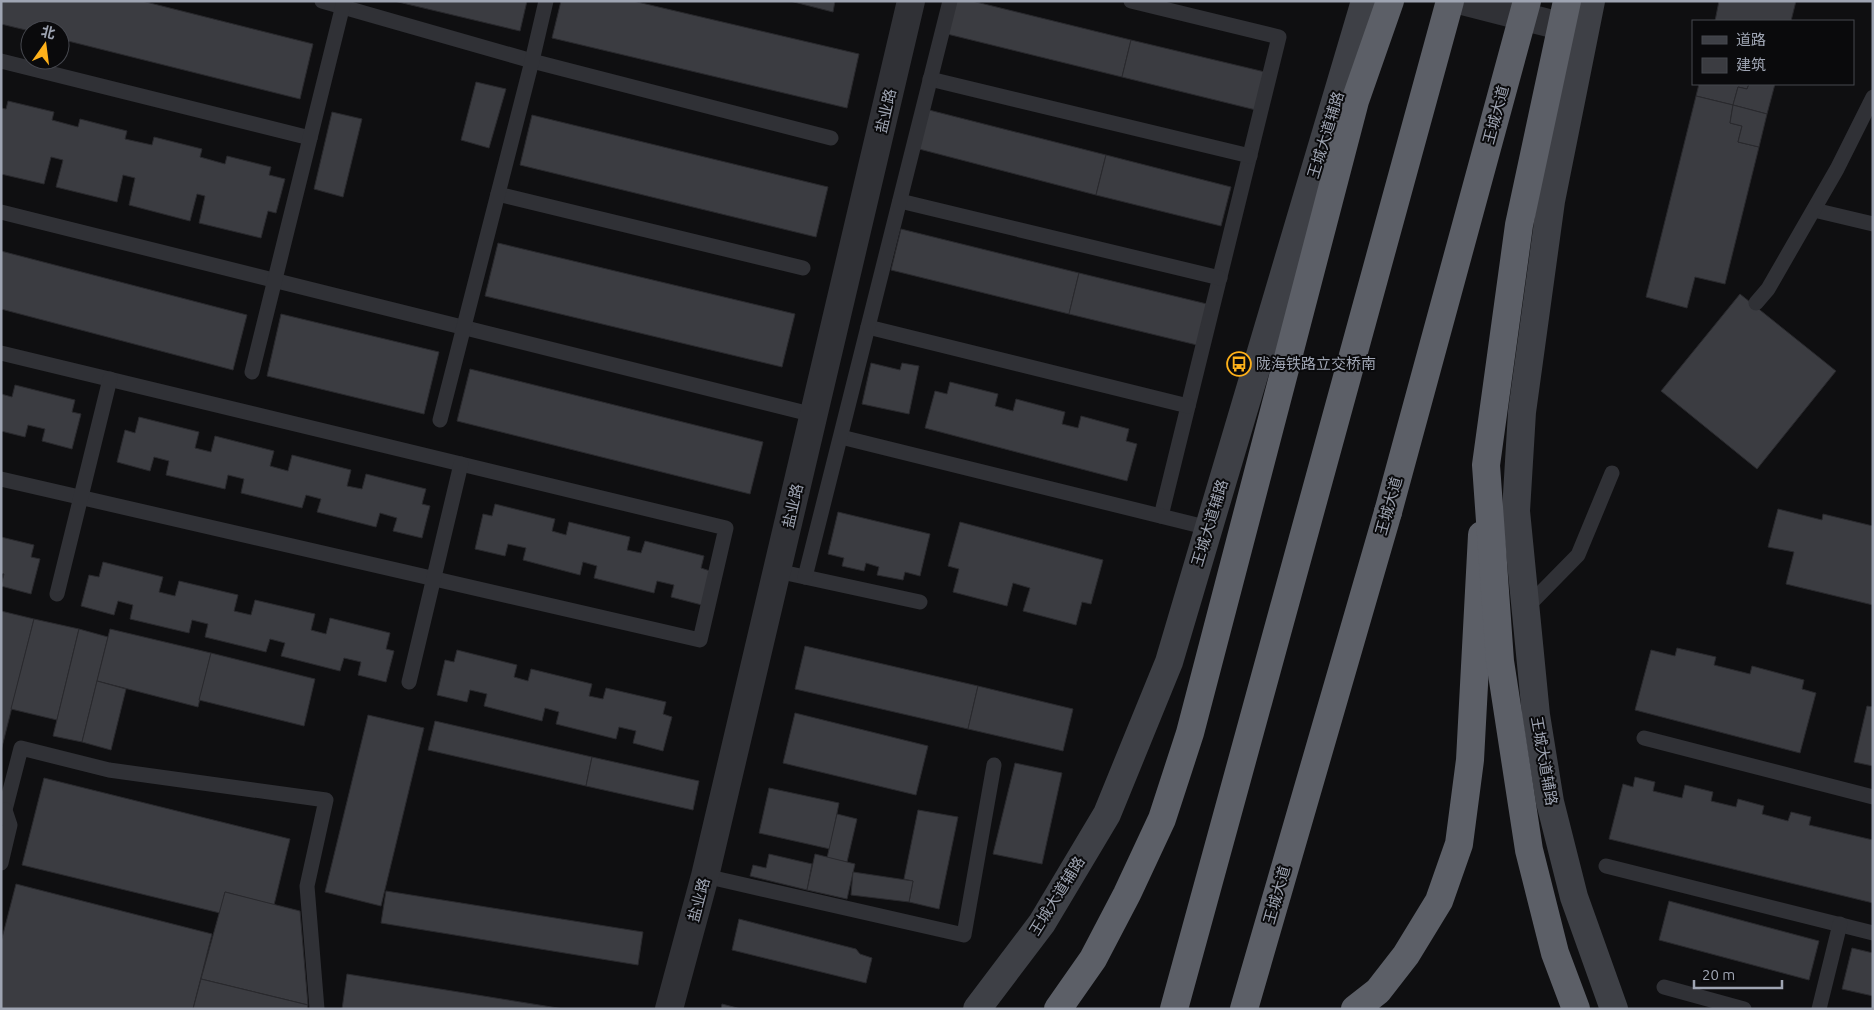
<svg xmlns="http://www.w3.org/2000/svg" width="1874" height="1010" font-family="Ubuntu,'Noto Sans SC',sans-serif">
  <rect width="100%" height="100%" fill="#0f0f11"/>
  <g fill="#3b3c41" stroke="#29292d">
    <polygon points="1,1 142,1 313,44 300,99 60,39 60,30 30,30 30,31 1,24"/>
    <polygon points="394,1 527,1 520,31"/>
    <polygon points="561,1 633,1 859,54 847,108 552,38"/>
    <polygon points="790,1 835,1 833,12"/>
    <polygon points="956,1 972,1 1131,40 1122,77 947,34"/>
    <polygon points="1719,1 1796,1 1791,21 1715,21"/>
    <polygon points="1131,40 1265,72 1256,110 1122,77"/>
    <polygon points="476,82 506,89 489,148 461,140"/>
    <polygon points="1699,84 1749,84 1747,89 1738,87 1733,105 1696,96"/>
    <polygon points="1749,84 1775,84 1767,114 1733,105 1738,87 1747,89"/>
    <polygon points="1696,96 1733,105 1730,123 1742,126 1738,142 1759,147 1725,284 1695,277 1687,308 1646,297"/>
    <polygon points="8,101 54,112 52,120 78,127 80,119 127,131 125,139 152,145 154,137 202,149 200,157 225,164 227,156 271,167 269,175 285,179 276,213 268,211 261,238 199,223 205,196 197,194 190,221 129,205 135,178 123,175 117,202 56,187 63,160 51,157 44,184 1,174 1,108 6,109"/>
    <polygon points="1733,105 1767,114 1759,147 1738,142 1742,126 1730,123"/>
    <polygon points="929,110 1106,155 1096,195 919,149"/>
    <polygon points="332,112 362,119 343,197 314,189"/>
    <polygon points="532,115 828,187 816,237 520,165"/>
    <polygon points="1106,155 1231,187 1221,226 1096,195"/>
    <polygon points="901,229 1079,273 1069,314 891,270"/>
    <polygon points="498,243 795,314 782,367 485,296"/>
    <polygon points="1,251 247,315 233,370 1,309"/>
    <polygon points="1079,273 1207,304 1197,345 1069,314"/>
    <polygon points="1740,294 1836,371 1757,469 1661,391"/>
    <polygon points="281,314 439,352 424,414 267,376"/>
    <polygon points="871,363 900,370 902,363 919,366 909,414 862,404"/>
    <polygon points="470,369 763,442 750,494 457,421"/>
    <polygon points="950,382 998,394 995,406 1013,411 1016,399 1065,412 1062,424 1078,428 1081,416 1129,429 1126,441 1137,444 1127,481 925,428 935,391 947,394"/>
    <polygon points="15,385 75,400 72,412 81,414 72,449 42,441 45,429 28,425 25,437 1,431 1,394 12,397"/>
    <polygon points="139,417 199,432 195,448 211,452 215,436 274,451 270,466 288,471 292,455 351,470 347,486 362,489 366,474 426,489 422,504 430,506 422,538 393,531 397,518 380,513 376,527 317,512 321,499 306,495 302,508 241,493 244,479 228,475 225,489 166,475 169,461 154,457 150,471 117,462 125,430 135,433"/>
    <polygon points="495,504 555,519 552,531 566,535 569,522 630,537 627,550 641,553 645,541 704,556 701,568 710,571 702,605 671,597 674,585 657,581 654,593 594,578 597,566 583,562 580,575 523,560 526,548 508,544 505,556 475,549 483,514 492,516"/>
    <polygon points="1778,509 1822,520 1823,514 1873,526 1873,605 1786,584 1794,552 1768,547"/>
    <polygon points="838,512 930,534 920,576 905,572 903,580 877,575 879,567 866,563 864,571 842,566 844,558 828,554"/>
    <polygon points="960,522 1103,560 1091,604 1082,602 1076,625 1023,611 1030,588 1013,583 1007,606 953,592 959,569 948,566"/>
    <polygon points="1,537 34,545 31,557 40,559 31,594 1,586 4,574 1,573"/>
    <polygon points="103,562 163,577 159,592 175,596 179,581 238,595 234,611 251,615 255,600 315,614 311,630 326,634 330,618 390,633 386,649 394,651 386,682 358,675 361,662 344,658 340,671 281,656 285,643 270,639 266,652 205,637 208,624 192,620 189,633 130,619 133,605 118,601 114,615 81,606 89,575 99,577"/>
    <polygon points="1,611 34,619 1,751"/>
    <polygon points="34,619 79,629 57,720 11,709"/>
    <polygon points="79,629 108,637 82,742 53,736"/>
    <polygon points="110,629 211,653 198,707 97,681"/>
    <polygon points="805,646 978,686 968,729 795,689"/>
    <polygon points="1677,648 1716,657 1714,665 1750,674 1752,666 1804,680 1802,689 1816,693 1800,753 1635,710 1651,650 1675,656"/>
    <polygon points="457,650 517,665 514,677 528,681 531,669 592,684 589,696 603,699 606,688 666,702 663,714 672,717 663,751 633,743 636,731 619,727 616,739 556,724 559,712 545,708 542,721 484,706 487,694 470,690 467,702 437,695 445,660 454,662"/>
    <polygon points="211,653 315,679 304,726 199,700"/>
    <polygon points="97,681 126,689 111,750 82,742"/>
    <polygon points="978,686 1073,709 1063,751 968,729"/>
    <polygon points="1867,706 1873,707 1873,766 1854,762"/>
    <polygon points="795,713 928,746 916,795 783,763"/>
    <polygon points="368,715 424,728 381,906 325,892"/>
    <polygon points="435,721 592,757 586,786 428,750"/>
    <polygon points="592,757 699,781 693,810 586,786"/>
    <polygon points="1015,763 1062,773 1042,864 993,854"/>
    <polygon points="1635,777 1655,782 1653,791 1682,798 1685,785 1713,792 1711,801 1736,807 1738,799 1764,806 1762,814 1788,821 1791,812 1811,817 1809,825 1873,840 1873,903 1609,839 1623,784 1633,787"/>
    <polygon points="44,778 290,839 274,905 225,892 220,913 22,865"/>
    <polygon points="769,788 839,803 830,849 759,833"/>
    <polygon points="918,810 958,817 939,909 909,902 913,881 904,879"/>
    <polygon points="837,814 857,819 847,862 827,858"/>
    <polygon points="769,854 812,864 807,890 750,876 753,865 766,868"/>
    <polygon points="815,854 855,864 847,899 807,890"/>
    <polygon points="853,872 913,881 909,902 851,895"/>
    <polygon points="16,884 212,934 193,1009 1,1009 1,942"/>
    <polygon points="386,891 643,932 638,965 381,923"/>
    <polygon points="225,892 300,911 308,1005 201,979"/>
    <polygon points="1669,901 1819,941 1809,980 1659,940"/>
    <polygon points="739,919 856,949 860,954 872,958 866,983 732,950"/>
    <polygon points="1852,948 1873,953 1873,996 1842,989"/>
    <polygon points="347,974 564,1009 342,1009"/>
    <polygon points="201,979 308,1005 307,1009 193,1009"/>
    <polygon points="722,1004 741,1009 721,1009"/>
  </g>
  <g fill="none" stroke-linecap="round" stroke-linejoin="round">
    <g stroke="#303136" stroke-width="15">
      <polyline points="322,1 532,61 831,138"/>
      <polyline points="1131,1 1279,37 1161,516"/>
      <polyline points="1,61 310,138"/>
      <polyline points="930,79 1250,156"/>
      <polyline points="498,194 803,268"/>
      <polyline points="900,201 1220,278"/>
      <polyline points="1814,210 1873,224"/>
      <polyline points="1,212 814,415"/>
      <polyline points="1756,303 1768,289 1837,169 1873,97"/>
      <polyline points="868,327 1188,406"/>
      <polyline points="1,353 726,528 700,640 1,479"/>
      <polyline points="252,372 344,1"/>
      <polyline points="440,420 532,61 546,1"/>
      <polyline points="841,437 1209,528"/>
      <polyline points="777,571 920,602"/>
      <polyline points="805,577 950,1"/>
      <polyline points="57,594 110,379"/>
      <polyline points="1525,609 1578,555 1612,473"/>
      <polyline points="409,682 461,464"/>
      <polyline points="1644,738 1873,797"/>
      <polyline points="1,809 5,810 21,748 109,770 326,800 307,886 317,1009"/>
      <polyline points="1,863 10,825 5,810"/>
      <polyline points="1606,866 1873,933"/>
      <polyline points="705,876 964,935 994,765"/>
      <polyline points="1664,987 1744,1009"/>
      <polyline points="1819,1009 1840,924"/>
    </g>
    <g stroke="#303136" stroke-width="28">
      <polyline points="1462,1 1584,32"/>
      <polyline points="669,1009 705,876 911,1"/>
    </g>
    <g stroke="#3e4046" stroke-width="28">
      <polyline points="1591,1 1551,201 1522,412 1516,511 1536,715 1550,802 1574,897 1614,1009"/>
      <polyline points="977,1009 1042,923 1107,814 1169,662 1365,1"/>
    </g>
    <g stroke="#5c5f67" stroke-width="28">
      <polyline points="1058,1009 1093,959 1127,894 1162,819 1190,733 1355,101 1390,1"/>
      <polyline points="1174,1009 1450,1"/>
      <polyline points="1244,1009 1388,512"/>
      <polyline points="1355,1009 1378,991 1406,955 1439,901 1459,844 1470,760 1482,535"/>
    </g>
    <g stroke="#5c5f67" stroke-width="28">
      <polyline points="1567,1 1519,225 1486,465 1500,661 1529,850 1555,953 1576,1009"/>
      <polyline points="1388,512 1527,1"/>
    </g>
  </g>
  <defs>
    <g id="bus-ring" transform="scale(1.25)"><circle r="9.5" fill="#0a0a0c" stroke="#feb11a" stroke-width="1.5"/><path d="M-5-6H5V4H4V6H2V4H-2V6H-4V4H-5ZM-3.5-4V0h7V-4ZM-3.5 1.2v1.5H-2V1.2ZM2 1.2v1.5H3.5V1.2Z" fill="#feb11a"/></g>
  </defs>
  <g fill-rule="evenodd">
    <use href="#bus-ring" x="1239" y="364"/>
  </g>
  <g text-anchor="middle" stroke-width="4" stroke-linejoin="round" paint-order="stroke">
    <g font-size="15" fill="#9fa5b3" stroke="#0a0a0c">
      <text transform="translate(886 111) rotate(-77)" y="5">盐业路</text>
      <text transform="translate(1496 115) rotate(-75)" y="5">王城大道</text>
      <text transform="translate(1326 135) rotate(-73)" y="5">王城大道辅路</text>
      <text transform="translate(793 506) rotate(-77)" y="5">盐业路</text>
      <text transform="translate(1389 506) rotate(-74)" y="5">王城大道</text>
      <text transform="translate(1210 523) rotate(-73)" y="5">王城大道辅路</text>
      <text transform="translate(1544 761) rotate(80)" y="5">王城大道辅路</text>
      <text transform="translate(1277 895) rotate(-74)" y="5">王城大道</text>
      <text transform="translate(1057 896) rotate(-58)" y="5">王城大道辅路</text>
      <text transform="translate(699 900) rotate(-75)" y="5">盐业路</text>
    </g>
    <g font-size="15" fill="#9fa5b3" stroke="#0a0a0c" text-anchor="start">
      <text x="1256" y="369">陇海铁路立交桥南</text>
    </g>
  </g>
  <rect width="1874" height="1010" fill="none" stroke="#9fa5b3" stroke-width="5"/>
  <rect x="1692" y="20" width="162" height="65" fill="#0a0a0c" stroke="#46484f"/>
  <rect x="1702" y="36" width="25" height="8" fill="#3e4046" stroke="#46484f"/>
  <text x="1736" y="45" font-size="15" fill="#9fa5b3">道路</text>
  <rect x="1702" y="58" width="25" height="15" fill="#3b3c41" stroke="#46484f"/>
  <text x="1736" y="70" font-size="15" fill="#9fa5b3">建筑</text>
  <g transform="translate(45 45) rotate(14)"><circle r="24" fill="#0a0a0c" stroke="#46484f"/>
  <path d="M0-4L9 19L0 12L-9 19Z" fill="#feb11a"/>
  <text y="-8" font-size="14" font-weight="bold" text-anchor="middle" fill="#9fa5b3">北</text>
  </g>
  <path d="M1694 980v8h88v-8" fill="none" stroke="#9fa5b3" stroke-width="2.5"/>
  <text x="1702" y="980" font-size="15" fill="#9fa5b3" stroke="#0a0a0c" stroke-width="4" paint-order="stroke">20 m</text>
</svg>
